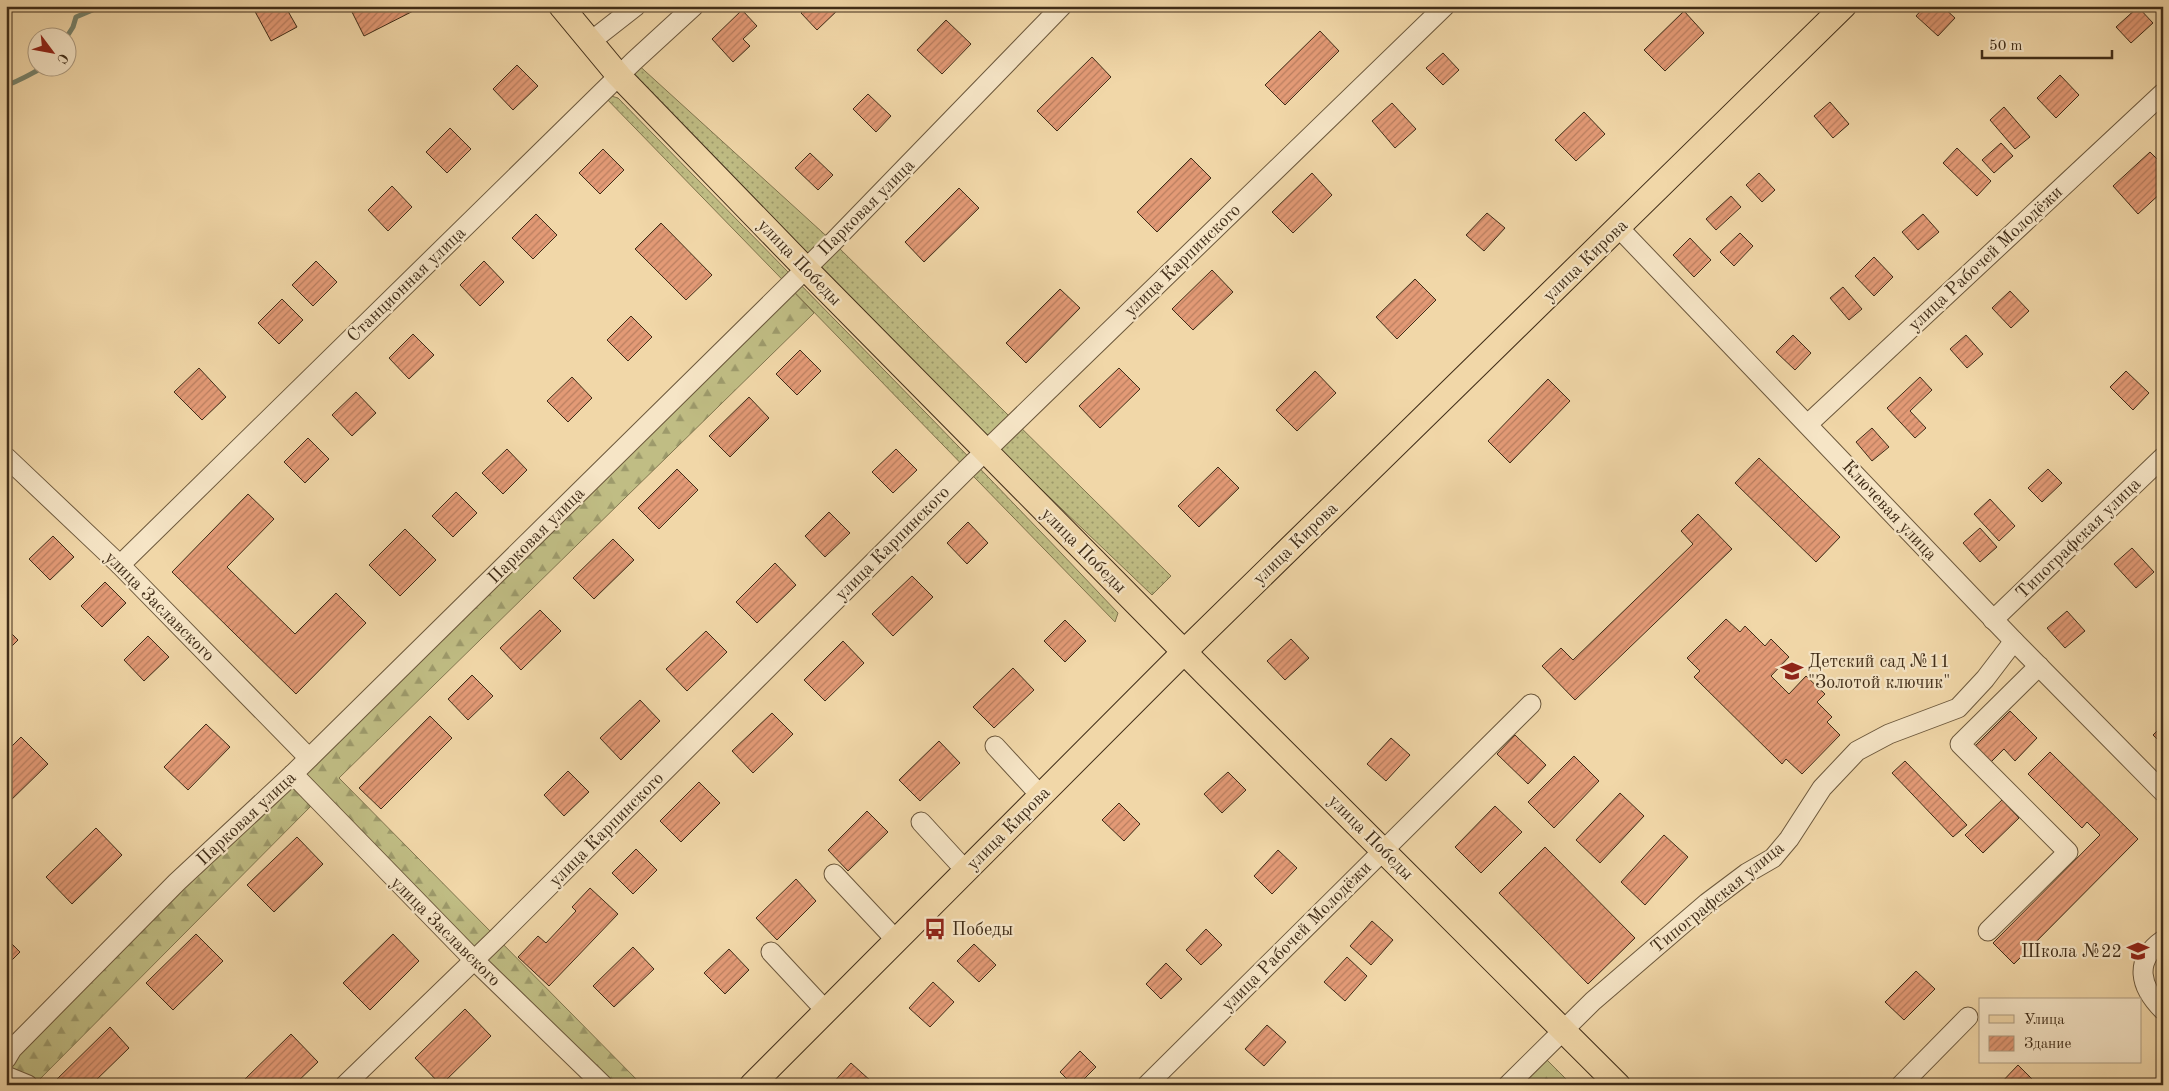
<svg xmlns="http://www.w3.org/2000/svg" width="2169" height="1091" font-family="'Old Standard TT',serif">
  <defs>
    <pattern id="grass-dots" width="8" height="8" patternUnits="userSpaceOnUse" patternTransform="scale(1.25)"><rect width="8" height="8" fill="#c0bd84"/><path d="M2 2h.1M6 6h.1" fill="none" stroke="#9d9a6b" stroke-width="1.8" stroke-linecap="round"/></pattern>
    <pattern id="forest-firs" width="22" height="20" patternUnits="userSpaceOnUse" patternTransform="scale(1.25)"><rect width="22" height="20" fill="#c0bd84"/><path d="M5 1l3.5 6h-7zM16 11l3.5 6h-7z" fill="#9d9a6b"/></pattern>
    <pattern id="building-hatch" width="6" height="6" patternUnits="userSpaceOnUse" patternTransform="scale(1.25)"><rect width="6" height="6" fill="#e39a76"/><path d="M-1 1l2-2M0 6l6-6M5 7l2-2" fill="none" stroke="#b97e60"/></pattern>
  </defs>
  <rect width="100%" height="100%" fill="#f1d7a8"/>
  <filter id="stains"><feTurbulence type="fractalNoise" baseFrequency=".004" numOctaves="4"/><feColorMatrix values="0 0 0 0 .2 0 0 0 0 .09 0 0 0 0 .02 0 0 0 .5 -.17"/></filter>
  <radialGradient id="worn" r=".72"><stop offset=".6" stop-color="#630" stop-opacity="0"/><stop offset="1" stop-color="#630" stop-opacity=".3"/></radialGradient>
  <g fill="url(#grass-dots)" stroke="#80754e">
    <polygon points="634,61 833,242 1171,576 1152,595 1019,468 827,278 627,68"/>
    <path d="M 601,93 L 618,98 C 785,270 954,439 1118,613 L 1115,622 Z"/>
  </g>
  <g fill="url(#forest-firs)" stroke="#80754e">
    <polygon points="788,286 814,313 339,778 642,1085 615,1085 317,800 34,1085 6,1085 6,1059"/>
    <polygon points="1540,1053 1566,1079 1560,1085 1508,1085"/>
  </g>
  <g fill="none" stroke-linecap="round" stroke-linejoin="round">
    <g stroke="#77826b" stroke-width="5">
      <polyline points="66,38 73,27 76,17 102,6"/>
      <path d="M 6,85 C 16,83 32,73 42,68"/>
    </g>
  </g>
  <g fill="url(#building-hatch)" stroke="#402d18">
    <polygon points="252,6 285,6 297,27 271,41"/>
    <polygon points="349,6 423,6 364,36"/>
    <polygon points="807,6 840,6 841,7 817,30 801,13"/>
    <polygon points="1925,6 1942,6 1955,18 1938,36 1916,16"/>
    <polygon points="2138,7 2153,23 2131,43 2116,27"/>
    <polygon points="742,10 757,26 743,39 750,46 733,62 712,39"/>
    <polygon points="1684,11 1704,33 1665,71 1644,50"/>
    <polygon points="946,20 971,44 942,74 917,50"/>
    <polygon points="1320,31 1339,51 1285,105 1265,85"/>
    <polygon points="1443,53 1459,70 1443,85 1426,68"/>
    <polygon points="1092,57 1111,77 1057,131 1037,111"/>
    <polygon points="517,65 538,86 513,110 493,89"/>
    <polygon points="2060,75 2079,95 2056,118 2037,98"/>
    <polygon points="868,94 891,116 876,132 853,109"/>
    <polygon points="1830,102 1849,124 1833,138 1814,116"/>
    <polygon points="1392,103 1416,129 1395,148 1372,121"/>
    <polygon points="2004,107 2030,137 2015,149 1990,120"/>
    <polygon points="1584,112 1605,134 1576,161 1555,140"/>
    <polygon points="450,128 471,149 447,173 426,152"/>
    <polygon points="2001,143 2013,156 1994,173 1982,160"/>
    <polygon points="1957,148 1991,181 1977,196 1943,163"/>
    <polygon points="603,149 624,170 600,194 579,173"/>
    <polygon points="2150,152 2163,165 2163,191 2138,214 2113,186"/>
    <polygon points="810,153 833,175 818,190 795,168"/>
    <polygon points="1191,158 1211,178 1157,232 1137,212"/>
    <polygon points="1312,173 1332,195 1293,233 1272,212"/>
    <polygon points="1759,173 1775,190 1762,202 1746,185"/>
    <polygon points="392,186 412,207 388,231 368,210"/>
    <polygon points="959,188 979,208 924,262 905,242"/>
    <polygon points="1731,196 1741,207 1716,230 1706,219"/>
    <polygon points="1487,213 1505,228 1484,251 1466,235"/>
    <polygon points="536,214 557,235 533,259 512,238"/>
    <polygon points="1923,214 1939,232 1918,250 1902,232"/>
    <polygon points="661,223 712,275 686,300 635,249"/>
    <polygon points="1740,233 1753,246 1734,266 1720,252"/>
    <polygon points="1690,238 1711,260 1694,277 1673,255"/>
    <polygon points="1874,257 1893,277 1874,296 1855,276"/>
    <polygon points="316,261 337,282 313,306 292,285"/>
    <polygon points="484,261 504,282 480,306 460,285"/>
    <polygon points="1212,270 1233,292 1193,330 1172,309"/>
    <polygon points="1415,279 1436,300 1397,339 1376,317"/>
    <polygon points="1843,287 1862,309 1849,320 1830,298"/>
    <polygon points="1060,289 1080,308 1026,363 1006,343"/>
    <polygon points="2010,291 2029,311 2011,328 1992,308"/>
    <polygon points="282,299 303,320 279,344 258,323"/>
    <polygon points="631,316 652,337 628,361 607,340"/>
    <polygon points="413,334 434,355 409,379 389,358"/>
    <polygon points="1793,335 1811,353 1795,370 1776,352"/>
    <polygon points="1966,335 1983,354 1967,368 1950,349"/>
    <polygon points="800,350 821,371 797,395 776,374"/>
    <polygon points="199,368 226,397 202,420 174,392"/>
    <polygon points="1119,368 1140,389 1100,428 1079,406"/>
    <polygon points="1315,371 1336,393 1297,431 1276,410"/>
    <polygon points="2126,371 2149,393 2133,410 2110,387"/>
    <polygon points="572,377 592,398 568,422 547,401"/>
    <polygon points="1920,377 1932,390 1910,411 1926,428 1915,438 1887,408"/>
    <polygon points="1548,379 1570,401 1510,463 1488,441"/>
    <polygon points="356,392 376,413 352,436 332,415"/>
    <polygon points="749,397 769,418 730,457 709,436"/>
    <polygon points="1872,428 1889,447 1872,461 1856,442"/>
    <polygon points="308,438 329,459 305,483 284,462"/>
    <polygon points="507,449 527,470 503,494 482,473"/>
    <polygon points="896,449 917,470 893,493 872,472"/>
    <polygon points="1759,458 1840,537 1816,562 1735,483"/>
    <polygon points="1218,467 1239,488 1199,527 1178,506"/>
    <polygon points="677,469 698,490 659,529 638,508"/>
    <polygon points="2048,469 2062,483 2042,502 2028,488"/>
    <polygon points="456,492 477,513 453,537 432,516"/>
    <polygon points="248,494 274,519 227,567 295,634 336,593 366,623 296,694 172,572"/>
    <polygon points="1990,499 2015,526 1999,541 1974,514"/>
    <polygon points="829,512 850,533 825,557 805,536"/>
    <polygon points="1698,514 1732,549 1575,700 1542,666 1561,648 1573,660 1693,544 1681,531"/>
    <polygon points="968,522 988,543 967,564 947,543"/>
    <polygon points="1980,528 1997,547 1980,562 1963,543"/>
    <polygon points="405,529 436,560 400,596 369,565"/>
    <polygon points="53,536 74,557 50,580 29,559"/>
    <polygon points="613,539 634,560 594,599 573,578"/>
    <polygon points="2132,548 2154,572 2136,588 2114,564"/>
    <polygon points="775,563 796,585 757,623 736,602"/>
    <polygon points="912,576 933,597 893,636 872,614"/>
    <polygon points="105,582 126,603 102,627 81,606"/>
    <polygon points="540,610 561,631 521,670 500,648"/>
    <polygon points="2067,611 2085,631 2065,648 2047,628"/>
    <polygon points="1726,619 1740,632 1745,626 1765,646 1771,639 1789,657 1771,676 1789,694 1806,676 1825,694 1817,702 1832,717 1827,722 1840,735 1802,774 1786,759 1782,764 1694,677 1700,671 1687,658"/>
    <polygon points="1065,620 1086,641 1065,662 1044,641"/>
    <polygon points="6,628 18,640 6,652"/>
    <polygon points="706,631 727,652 687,691 666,669"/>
    <polygon points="148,636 169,657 144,681 124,660"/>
    <polygon points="1291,639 1309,658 1285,680 1267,661"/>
    <polygon points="843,641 864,663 825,701 804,680"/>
    <polygon points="1013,668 1034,690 994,728 973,707"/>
    <polygon points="472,675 493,696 468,720 448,699"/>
    <polygon points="640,700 660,721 621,760 600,738"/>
    <polygon points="2010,711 2037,738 2015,761 2004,749 1990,763 1974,747"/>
    <polygon points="772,713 793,734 753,773 732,751"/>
    <polygon points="430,716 452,738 381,809 359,788"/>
    <polygon points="206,724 230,747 188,790 164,767"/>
    <polygon points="2163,725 2163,745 2153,735"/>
    <polygon points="1515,735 1546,765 1528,784 1497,754"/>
    <polygon points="21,737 48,764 6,805 6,752"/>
    <polygon points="1391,738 1410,755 1386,781 1367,764"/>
    <polygon points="939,741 960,763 920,801 899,780"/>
    <polygon points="2050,752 2138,839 2014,964 1993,943 2100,835 2087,822 2082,828 2028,774"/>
    <polygon points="1574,756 1599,781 1554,828 1528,802"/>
    <polygon points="1905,761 1967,825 1953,837 1892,773"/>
    <polygon points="568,771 589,792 564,816 544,795"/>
    <polygon points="1228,772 1246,790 1222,813 1204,794"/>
    <polygon points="699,782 720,803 681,842 660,821"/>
    <polygon points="1620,793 1644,816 1600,863 1576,840"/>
    <polygon points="2002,800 2019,818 1983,853 1965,835"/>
    <polygon points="1119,803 1140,824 1124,841 1102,820"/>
    <polygon points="1495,806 1522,832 1481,873 1455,847"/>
    <polygon points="867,811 888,832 848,871 828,850"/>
    <polygon points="96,828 122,855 72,904 46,877"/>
    <polygon points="1664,835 1688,857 1645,905 1621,882"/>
    <polygon points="297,837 323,864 274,912 247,885"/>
    <polygon points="1545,847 1635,938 1588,984 1499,893"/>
    <polygon points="636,849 657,870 633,894 612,873"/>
    <polygon points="1278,850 1297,868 1272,894 1254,876"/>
    <polygon points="796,879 816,901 777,940 756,918"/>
    <polygon points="590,888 618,914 549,986 518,957 538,936 546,943 576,911 572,907"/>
    <polygon points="1372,921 1393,940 1371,965 1350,946"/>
    <polygon points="1206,929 1222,945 1201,965 1186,950"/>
    <polygon points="196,934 223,961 173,1010 146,983"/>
    <polygon points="393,934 419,961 370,1010 343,983"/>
    <polygon points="6,938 20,952 6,966"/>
    <polygon points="974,944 996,965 979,982 957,961"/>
    <polygon points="633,947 654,969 614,1007 593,986"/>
    <polygon points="729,949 749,970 725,994 704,973"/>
    <polygon points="1347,957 1367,976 1345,1001 1324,982"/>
    <polygon points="1166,963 1182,979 1161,999 1146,984"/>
    <polygon points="1916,971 1935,989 1904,1020 1885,1002"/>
    <polygon points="933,982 954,1002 930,1027 909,1008"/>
    <polygon points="465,1009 491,1036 441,1085 415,1058"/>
    <polygon points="1267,1025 1286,1042 1264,1066 1245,1049"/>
    <polygon points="110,1027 129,1048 91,1085 51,1085"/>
    <polygon points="291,1034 318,1062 294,1085 243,1085 241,1083"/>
    <polygon points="1080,1051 1096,1067 1078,1085 1073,1085 1060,1072"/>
    <polygon points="851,1063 872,1082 870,1085 831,1085"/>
    <polygon points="2018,1065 2038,1085 1999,1085"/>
  </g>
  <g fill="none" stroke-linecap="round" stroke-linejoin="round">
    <g stroke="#6c583c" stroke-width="21">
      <g id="minor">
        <polyline points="590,42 636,6"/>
        <polyline points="1618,227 2014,641 2163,792"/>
        <polyline points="1808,424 2163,93"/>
        <polyline points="6,457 120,565 309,758"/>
        <polyline points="120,565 634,61 694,6"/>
        <polyline points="1993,620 2163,457"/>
        <polyline points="995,746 1041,796"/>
        <polyline points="293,774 474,960 603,1085"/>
        <polyline points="921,822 966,871"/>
        <polyline points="834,874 896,940"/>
        <polyline points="1988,931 2068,852 1960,744 2039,666"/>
        <path d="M 2163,940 C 2133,961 2140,987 2163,1010"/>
        <polyline points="771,952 826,1011"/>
        <polyline points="6,1059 12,1049 177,882 293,774 833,242 1062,6"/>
        <polyline points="6,1076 28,1085"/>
        <polyline points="345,1085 497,938 966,470 1445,6"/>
        <polyline points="1147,1085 1531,704"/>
        <polyline points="1508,1085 1593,1001 1707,903 1747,873 1773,858 1789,839 1822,788 1857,751 1889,734 1958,708 1985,679 2014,641"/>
        <polyline points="1901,1085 1968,1017"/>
      </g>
    </g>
    <g stroke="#402d18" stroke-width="26">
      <g id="major">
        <polyline points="561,6 619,76 805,268 1207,675 1618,1085"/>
        <polyline points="752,1085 1185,651 1844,6"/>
      </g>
    </g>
    <use href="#minor" stroke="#f6e5c6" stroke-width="19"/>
    <use href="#major" stroke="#f1d7a8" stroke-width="24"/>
  </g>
  <defs>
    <g id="school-bare" transform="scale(1.725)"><path d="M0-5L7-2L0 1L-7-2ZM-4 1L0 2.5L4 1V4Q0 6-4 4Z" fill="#8f2418" stroke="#f6e5c6" stroke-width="2.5" paint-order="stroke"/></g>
    <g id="bus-bare" transform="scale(1.725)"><path d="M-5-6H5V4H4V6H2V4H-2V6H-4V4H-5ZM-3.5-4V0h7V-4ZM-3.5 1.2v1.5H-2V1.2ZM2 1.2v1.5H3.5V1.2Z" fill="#8f2418" stroke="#f6e5c6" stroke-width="2.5" paint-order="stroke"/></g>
  </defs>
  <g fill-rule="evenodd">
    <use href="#school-bare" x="1792" y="671"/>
    <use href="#bus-bare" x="935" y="929"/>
    <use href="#school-bare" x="2138" y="951"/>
  </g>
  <g text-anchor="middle" stroke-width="4.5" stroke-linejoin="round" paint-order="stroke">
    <g font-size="18" fill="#402d18" stroke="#f6e5c6">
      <text transform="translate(866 207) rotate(-45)" y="6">Парковая улица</text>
      <text transform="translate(1985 258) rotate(-43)" y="6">улица Рабочей Молодёжи</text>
      <text transform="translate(1182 260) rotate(-44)" y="6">улица Карпинского</text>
      <text transform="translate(1585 260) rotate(-44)" y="6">улица Кирова</text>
      <text transform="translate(800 262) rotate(46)" y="6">улица Победы</text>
      <text transform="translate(406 284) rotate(-44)" y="6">Станционная улица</text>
      <text transform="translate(1890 510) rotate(47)" y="6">Ключевая улица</text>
      <text transform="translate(536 535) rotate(-45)" y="6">Парковая улица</text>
      <text transform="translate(2078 538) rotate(-44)" y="6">Типографская улица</text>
      <text transform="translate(892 543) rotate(-45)" y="6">улица Карпинского</text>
      <text transform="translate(1295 543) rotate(-44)" y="6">улица Кирова</text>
      <text transform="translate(1084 550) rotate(45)" y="6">улица Победы</text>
      <text transform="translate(160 606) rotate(45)" y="6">улица Заславского</text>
      <text transform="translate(246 818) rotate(-43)" y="6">Парковая улица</text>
      <text transform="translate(1008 828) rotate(-45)" y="6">улица Кирова</text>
      <text transform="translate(606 829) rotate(-45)" y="6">улица Карпинского</text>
      <text transform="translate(1371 837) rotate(45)" y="6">улица Победы</text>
      <text transform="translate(1717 897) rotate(-39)" y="6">Типографская улица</text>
      <text transform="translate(446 931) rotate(45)" y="6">улица Заславского</text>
      <text transform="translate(1296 936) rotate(-45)" y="6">улица Рабочей Молодёжи</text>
    </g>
    <g font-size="18" fill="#402d18" stroke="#f6e5c6" text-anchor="start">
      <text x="1808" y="667">Детский сад №11<tspan x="1808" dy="21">"Золотой ключик"</tspan></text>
      <text x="952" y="935">Победы</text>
      <text x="2122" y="957" text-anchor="end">Школа №22</text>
    </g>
  </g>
  <rect width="2169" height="1091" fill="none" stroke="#f1d7a8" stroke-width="25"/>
  <rect x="8" y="8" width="2154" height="1076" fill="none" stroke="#402d18" stroke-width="2.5"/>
  <rect x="12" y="12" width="2144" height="1066" fill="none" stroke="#402d18"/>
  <rect x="1979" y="998" width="162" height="65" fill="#f6e5c6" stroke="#ad9b80"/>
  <rect x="1989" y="1015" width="25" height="8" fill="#f1d7a8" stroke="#ad9b80"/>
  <text x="2024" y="1024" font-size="15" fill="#402d18">Улица</text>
  <rect x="1989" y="1036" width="25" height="15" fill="url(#building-hatch)" stroke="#ad9b80"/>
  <text x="2024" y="1048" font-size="15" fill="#402d18">Здание</text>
  <g transform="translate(52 52) rotate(122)"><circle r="24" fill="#f6e5c6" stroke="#ad9b80"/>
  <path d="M0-4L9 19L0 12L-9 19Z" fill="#8f2418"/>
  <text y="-8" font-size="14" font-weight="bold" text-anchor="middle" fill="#402d18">С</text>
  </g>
  <path d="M1982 50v8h130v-8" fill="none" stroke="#402d18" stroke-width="2.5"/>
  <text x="1989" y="50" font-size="15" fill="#402d18" stroke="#f6e5c6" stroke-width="4" paint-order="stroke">50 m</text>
  <rect width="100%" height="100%" filter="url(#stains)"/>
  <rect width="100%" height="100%" fill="url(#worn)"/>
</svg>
